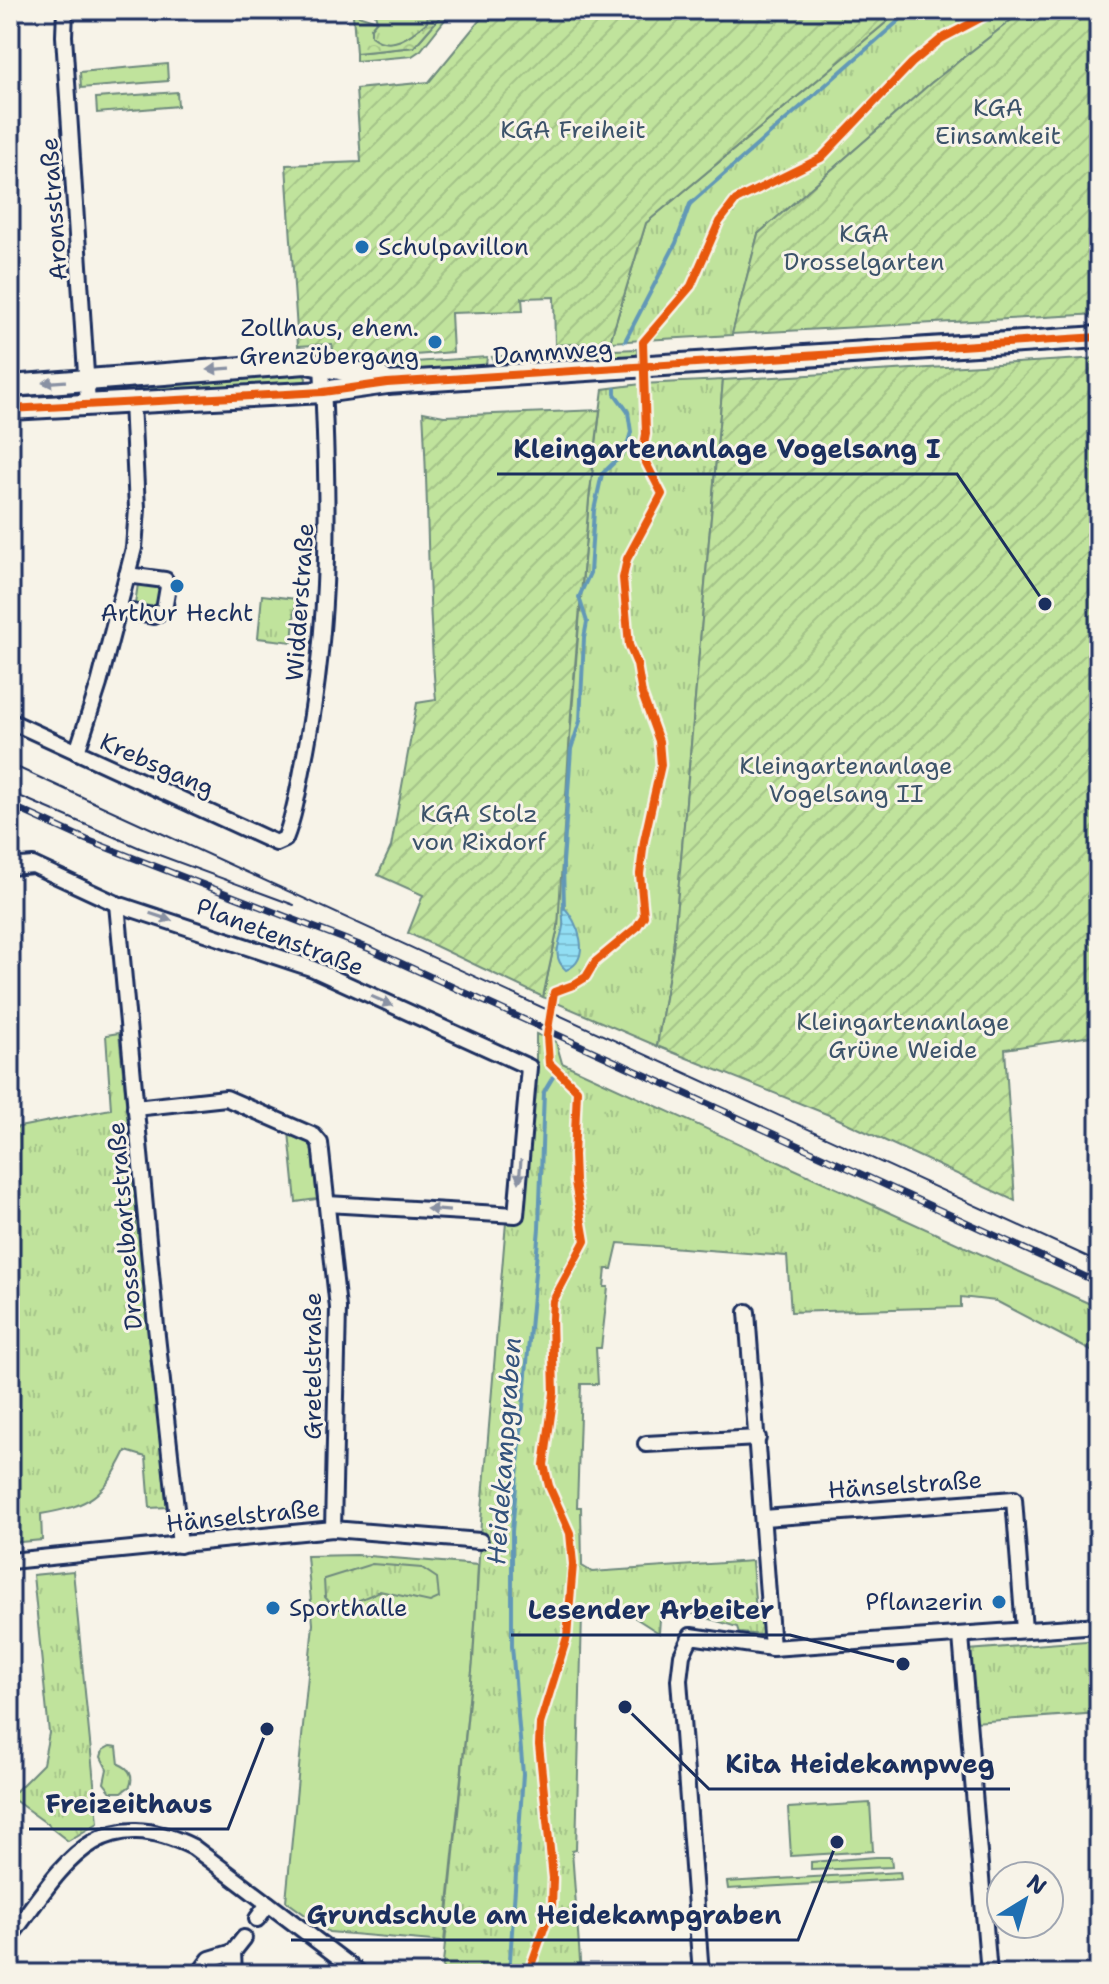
<svg xmlns="http://www.w3.org/2000/svg" width="1109" height="1984" font-family="'Shantell Sans',sans-serif">
  <defs>
    <pattern id="forest-crowns" width="20" height="18" patternUnits="userSpaceOnUse" patternTransform="scale(2)"><rect width="20" height="18" fill="#c0e39c"/><path d="M2 6a3 3 0 1 1 6 0M12 15a3 3 0 1 1 6 0" fill="none" stroke="#a4c389"/></pattern>
    <pattern id="park-tufts" width="24" height="20" patternUnits="userSpaceOnUse" patternTransform="scale(2)"><rect width="24" height="20" fill="#c0e39c"/><path d="M3 7l-1-3M5 7V3M7 7l1-3M15 17l-1-3M17 17v-4M19 17l1-3" fill="none" stroke="#a4c389"/></pattern>
    <pattern id="garden-furrows" width="10" height="10" patternUnits="userSpaceOnUse" patternTransform="scale(2)"><rect width="10" height="10" fill="#c0e39c"/><path d="M-1 1l2-2M0 10L10 0M9 11l2-2" fill="none" stroke="#a4c389"/></pattern>
    <pattern id="water-rules" width="6" height="5" patternUnits="userSpaceOnUse" patternTransform="scale(2)"><rect width="6" height="5" fill="#92def3"/><path d="M0 2.5h6" fill="none" stroke="#7dbfd3"/></pattern>
  </defs>
  <rect width="100%" height="100%" fill="#f7f3e8"/>
  <filter id="ink" filterUnits="userSpaceOnUse"><feTurbulence type="fractalNoise" baseFrequency=".0125" numOctaves="2"/><feDisplacementMap in="SourceGraphic" scale="16" xChannelSelector="R" yChannelSelector="G"/><feConvolveMatrix kernelMatrix="1 2 1 2 8 2 1 2 1" color-interpolation-filters="sRGB"/></filter>
  <g filter="url(#ink)">
    <g fill="#c0e39c" stroke="#6e897d" stroke-width="2">
      <polygon points="440,17 447,17 421,50 412,56 356,61 356,53 414,47"/>
      <polygon points="167,64 168,81 81,88 80,72"/>
      <polygon points="637,349 637,358 578,364 574,360 566,360 565,352"/>
      <polygon points="556,353 557,361 548,362 545,366 496,369 492,357"/>
      <polygon points="487,357 486,365 475,366 471,371 397,375 395,372 400,363"/>
      <polygon points="302,373 306,378 305,385 109,398 108,382"/>
      <polygon points="138,584 160,586 157,606 154,608 135,604"/>
      <polygon points="289,1132 311,1144 317,1199 296,1202"/>
      <polygon points="356,1555 478,1565 473,1661 444,1942 329,1932 286,1901 313,1624 307,1556"/>
      <polygon points="870,1803 873,1851 791,1856 788,1808"/>
      <polygon points="876,1857 891,1857 892,1867 811,1870 811,1862"/>
      <polygon points="900,1872 901,1879 728,1889 727,1882"/>
    </g>
    <polygon fill="url(#forest-crowns)" stroke="#6e897d" stroke-width="2" points="428,10 452,10 447,17 440,17 414,47 356,53 353,15 355,14 377,21 371,28 427,22"/>
    <g fill="url(#park-tufts)" stroke="#6e897d" stroke-width="2">
      <path d="M 374,10 L 428,10 L 427,22 C 411,36 391,52 371,36 L 371,28 L 377,21 Z"/>
      <polygon points="901,10 1024,10 931,83 758,234 732,335 610,342 646,223"/>
      <polygon points="177,92 178,106 97,113 96,98"/>
      <polygon points="723,380 673,950 657,1046 543,997 558,927 560,862 589,499 603,389 641,384"/>
      <polygon points="262,595 296,599 292,642 258,638"/>
      <path d="M 119,1033 L 167,1507 L 150,1508 L 146,1457 L 126,1451 C 104,1496 90,1506 41,1514 L 42,1540 L 10,1543 L 10,1097 L 14,1128 L 111,1109 L 106,1035 Z"/>
      <polygon points="536,1034 556,1042 562,1063 1099,1308 1099,1355 996,1301 961,1297 961,1307 791,1312 787,1256 618,1243 612,1269 606,1269 604,1287 608,1287 601,1348 596,1348 598,1384 581,1384 577,1507 581,1507 582,1566 592,1572 752,1561 756,1613 765,1613 766,1631 763,1635 739,1633 737,1627 661,1604 659,1633 626,1612 582,1615 576,1850 572,1851 581,1974 442,1974 473,1661 481,1522 506,1222 519,1223 536,1070"/>
      <polygon points="372,1564 422,1568 437,1578 439,1598 430,1602 380,1591 336,1610 325,1597 324,1579"/>
      <polygon points="73,1571 98,1823 68,1841 50,1827 48,1823 46,1823 10,1797 43,1764 49,1733 33,1575"/>
      <polygon points="1099,1640 1099,1713 974,1722 968,1650"/>
      <path d="M 110,1746 L 117,1747 L 119,1764 C 129,1768 134,1776 130,1786 L 122,1792 L 111,1792 L 104,1783 L 107,1769 L 101,1757 L 103,1750 Z"/>
    </g>
    <g fill="url(#garden-furrows)" stroke="#6e897d" stroke-width="2">
      <polygon points="488,10 901,10 646,223 610,342 555,345 554,297 522,298 523,311 451,313 453,352 362,359 334,355 332,344 298,346 286,165 361,162 356,89 429,82"/>
      <polygon points="1024,10 1099,10 1099,314 732,334 758,234 931,83"/>
      <polygon points="1099,358 1099,1035 1005,1049 1015,1201 834,1117 657,1046 673,950 723,380"/>
      <path d="M 600,410 L 589,499 L 571,714 L 558,927 L 543,997 L 408,933 L 423,895 L 378,875 L 391,847 L 417,703 L 436,700 C 427,604 429,508 423,412 L 444,416 Z"/>
    </g>
    <path fill="url(#water-rules)" stroke="#6298b7" stroke-width="2" d="M 563,906 C 578,921 593,959 566,970 C 550,956 561,942 563,926 C 564,918 561,913 563,906 Z"/>
    <g fill="none" stroke-linecap="round" stroke-linejoin="round">
      <g stroke="#6298b7" stroke-width="4">
        <polyline points="625,341 676,243 690,204 911,10"/>
        <polyline points="564,908 563,863 571,749 580,721 584,638 587,622 579,597 590,573 594,510 602,474 625,452 631,432 628,412 615,394 615,389"/>
        <polyline points="509,1974 523,1774 512,1646 512,1531 539,1228 544,1092 553,1077"/>
      </g>
      <g stroke="#1b2f5e" stroke-width="20">
        <g id="street">
          <polyline points="65,10 64,36 88,404"/>
          <polyline points="116,609 153,616 164,610 168,587 165,580 127,575"/>
          <path d="M 10,721 L 276,843 L 285,839 C 296,811 300,779 306,750 C 331,618 329,499 322,365"/>
          <polyline points="77,752 99,684 134,548 137,509 132,402"/>
          <polyline points="10,867 33,865 117,904 311,968 529,1067 516,1215 327,1204"/>
          <polyline points="117,904 156,1327 180,1545"/>
          <polyline points="135,1108 226,1098 314,1136 320,1143 338,1308 333,1529"/>
          <polyline points="747,1312 772,1648"/>
          <polyline points="646,1444 758,1438"/>
          <polyline points="764,1518 1014,1499 1024,1630"/>
          <polyline points="10,1561 333,1529 480,1541"/>
          <polyline points="961,1636 989,1974"/>
          <polyline points="257,1919 268,1904"/>
          <path d="M 10,1937 C 62,1868 95,1799 193,1847 L 361,1974"/>
          <polyline points="233,1952 234,1974"/>
          <polyline points="199,1974 210,1959 233,1952 244,1938"/>
          <polyline points="701,1974 679,1680 682,1655 691,1636 772,1648 1099,1625"/>
        </g>
      </g>
      <g stroke="#1b2f5e" stroke-width="26">
        <g id="secondary">
          <polyline points="10,386 306,363 378,376 387,383"/>
          <polyline points="10,409 323,392 387,383 1099,337"/>
        </g>
      </g>
      <use href="#street" stroke="#f7f3e8" stroke-width="14"/>
      <use href="#secondary" stroke="#f7f3e8" stroke-width="20"/>
      <g stroke="#1b2f5e" stroke-width="2">
        <polyline points="10,764 1099,1262"/>
        <polyline points="10,792 140,848 294,905"/>
      </g>
      <g stroke="#1b2f5e" stroke-width="7">
        <polyline id="rail" points="10,805 87,840 370,949 1099,1283"/>
      </g>
      <use href="#rail" stroke="#f7f3e8" stroke-width="4" stroke-dasharray="12" stroke-linecap="butt"/>
      <g stroke="#f7f3e8" stroke-width="13">
        <g id="cycleway">
          <polyline points="10,409 323,392 387,383 1099,337"/>
          <polyline points="528,1974 552,1906 553,1878 539,1745 540,1724 567,1637 573,1564 570,1533 549,1486 544,1465 554,1393 552,1319 553,1301 585,1241 575,1182 574,1155 577,1090 549,1063 547,1036 554,992 573,985 586,977 595,962 636,928 644,916 640,874 644,841 661,765 659,741 642,694 637,664 629,645 623,578 627,559 662,494 642,455 646,434 643,342 691,286 719,222 736,200 821,158 912,63 941,39 996,10"/>
        </g>
      </g>
      <use href="#cycleway" stroke="#e8590c" stroke-width="8"/>
    </g>
    <defs><path id="oneway-solid" d="M-6-.8H1V-3.2L6.5 0L1 3.2V.8H-6Z" transform="scale(2)"/></defs>
    <g fill="#8991a3">
      <use href="#oneway-solid" transform="translate(219 369) rotate(176)"/>
      <use href="#oneway-solid" transform="translate(54 382) rotate(176)"/>
      <use href="#oneway-solid" transform="translate(161 917) rotate(18)"/>
      <use href="#oneway-solid" transform="translate(382 1001) rotate(24)"/>
      <use href="#oneway-solid" transform="translate(520 1171) rotate(95)"/>
      <use href="#oneway-solid" transform="translate(438 1210) rotate(-175)"/>
    </g>
  </g>
  <g fill="#1f6fb2" stroke="#f7f3e8" stroke-width="3">
    <circle cx="362" cy="247" r="8"/>
    <circle cx="435" cy="342" r="8"/>
    <circle cx="177" cy="586" r="8"/>
    <circle cx="999" cy="1602" r="8"/>
    <circle cx="273" cy="1608" r="8"/>
  </g>
  <g text-anchor="middle" stroke-width="6" stroke-linejoin="round" paint-order="stroke">
    <g font-size="24" fill="#3c536a" stroke="#f7f3e8">
      <text x="998" y="116">KGA<tspan x="998" dy="28">Einsamkeit</tspan></text>
      <text x="573" y="138">KGA Freiheit</text>
      <text x="864" y="242">KGA<tspan x="864" dy="28">Drosselgarten</tspan></text>
      <text x="846" y="774">Kleingartenanlage<tspan x="846" dy="28">Vogelsang II</tspan></text>
      <text x="479" y="822">KGA Stolz<tspan x="479" dy="28">von Rixdorf</tspan></text>
      <text x="903" y="1030">Kleingartenanlage<tspan x="903" dy="28">Grüne Weide</tspan></text>
    </g>
    <g font-size="24" fill="#1b2f5e" stroke="#f7f3e8">
      <text transform="translate(54 209) rotate(-94)" y="8">Aronsstraße</text>
      <text transform="translate(553 352) rotate(-4)" y="8">Dammweg</text>
      <text transform="translate(300 602) rotate(-86)" y="8">Widderstraße</text>
      <text transform="translate(157 765) rotate(24)" y="8">Krebsgang</text>
      <text transform="translate(280 937) rotate(21)" y="8">Planetenstraße</text>
      <text transform="translate(125 1226) rotate(-95)" y="8">Drosselbartstraße</text>
      <text transform="translate(313 1366) rotate(-90)" y="8">Gretelstraße</text>
      <text transform="translate(905 1485) rotate(-4)" y="8">Hänselstraße</text>
      <text transform="translate(243 1516) rotate(-6)" y="8">Hänselstraße</text>
    </g>
    <g font-size="24" fill="#1b2f5e" stroke="#f7f3e8" text-anchor="start">
      <text x="378" y="255">Schulpavillon</text>
      <text x="419" y="336" text-anchor="end">Zollhaus, ehem.<tspan x="419" dy="28">Grenzübergang</tspan></text>
      <text x="177" y="621" text-anchor="middle">Arthur Hecht</text>
      <text x="983" y="1610" text-anchor="end">Pflanzerin</text>
      <text x="289" y="1616">Sporthalle</text>
    </g>
    <g font-size="26" font-style="italic" fill="#33527c" stroke="#f7f3e8">
      <text transform="translate(504 1451) rotate(-86)" y="9">Heidekampgraben</text>
    </g>
  </g>
  <path fill="none" stroke="#1b2f5e" stroke-width="3" d="M1045 604L957 474H497M903 1664L790 1635H511M625 1707L709 1789H1010M267 1729L228 1829H29M837 1842L798 1940H291"/>
  <g fill="#1b2f5e" stroke="#f7f3e8" stroke-width="3">
    <circle cx="1045" cy="604" r="8"/>
    <circle cx="903" cy="1664" r="8"/>
    <circle cx="625" cy="1707" r="8"/>
    <circle cx="267" cy="1729" r="8"/>
    <circle cx="837" cy="1842" r="8"/>
  </g>
  <g font-size="26" text-anchor="middle" font-weight="bold" fill="#1b2f5e" stroke="#f7f3e8" stroke-width="6" stroke-linejoin="round" paint-order="stroke">
    <text x="727" y="458">Kleingartenanlage Vogelsang I</text>
    <text x="651" y="1619">Lesender Arbeiter</text>
    <text x="860" y="1773">Kita Heidekampweg</text>
    <text x="129" y="1813">Freizeithaus</text>
    <text x="544" y="1924">Grundschule am Heidekampgraben</text>
  </g>
  <rect width="1109" height="1984" fill="none" stroke="#f7f3e8" stroke-width="40"/>
  <rect x="20" y="20" width="1069" height="1944" fill="none" stroke="#1b2f5e" stroke-width="3" filter="url(#ink)"/>
  <g transform="translate(1025 1900) rotate(37)"><circle r="38" fill="#f7f3e8" stroke="#9fa5b1" stroke-width="2"/>
  <path d="M0-6L14 30L0 20L-14 30Z" fill="#1f6fb2"/>
  <text y="-12" font-size="22" font-weight="bold" text-anchor="middle" fill="#1b2f5e">N</text>
  </g>
</svg>
